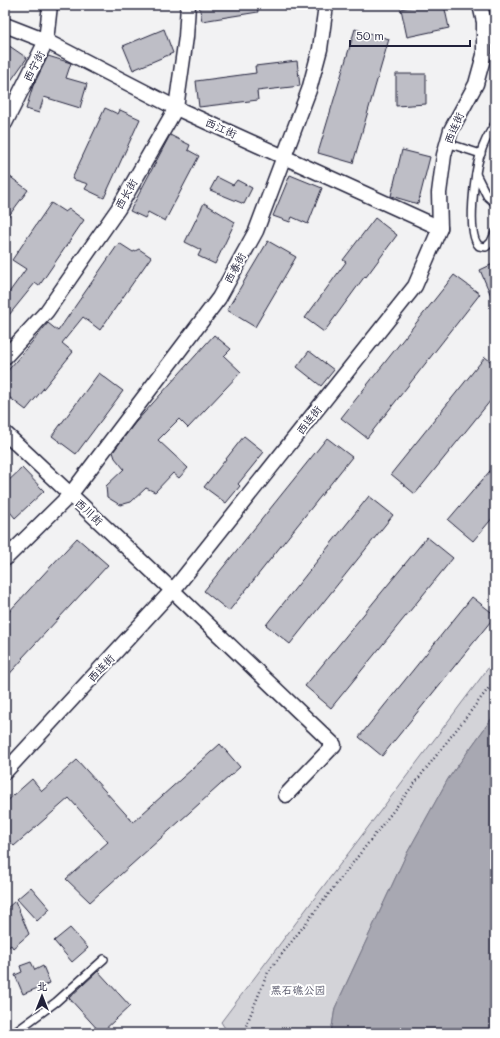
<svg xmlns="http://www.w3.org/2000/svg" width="500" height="1038" font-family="Mali,'LXGW WenKai TC',sans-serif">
  <rect width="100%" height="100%" fill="#f2f2f3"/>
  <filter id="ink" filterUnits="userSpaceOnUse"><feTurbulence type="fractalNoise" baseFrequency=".025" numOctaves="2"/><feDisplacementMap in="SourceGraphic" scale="8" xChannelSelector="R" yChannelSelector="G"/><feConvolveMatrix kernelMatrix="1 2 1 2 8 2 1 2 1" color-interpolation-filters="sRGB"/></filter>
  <g filter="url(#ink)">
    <polygon fill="#d3d3d8" stroke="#7a7a8a" points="495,659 495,714 448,779 406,855 335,1008 331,1033 228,1033 221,1022"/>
    <polygon fill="#a8a8b2" stroke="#727282" points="495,714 495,1033 331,1033 335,1008 406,855 448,779"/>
    <g fill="#bebec6" stroke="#22223b">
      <polygon points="199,5 257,5 258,12 202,21"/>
      <polygon points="419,5 444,5 449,28 407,37 401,9"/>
      <polygon points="164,29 173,53 133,70 123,46"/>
      <polygon points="355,29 389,39 353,163 318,153"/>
      <polygon points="5,43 27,58 5,89"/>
      <polygon points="48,56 71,63 66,78 87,84 80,108 44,97 39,113 26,109 33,86"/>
      <polygon points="297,61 300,86 257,91 258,100 199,107 196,81 256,73 255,66"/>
      <polygon points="396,74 426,74 426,104 396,106"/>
      <polygon points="105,108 118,114 120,110 140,119 104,198 85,189 88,184 72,179"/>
      <polygon points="170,135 190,145 188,150 199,156 165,221 148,212 145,218 130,211"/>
      <polygon points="402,150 430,157 418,204 391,196"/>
      <polygon points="5,173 28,190 5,221"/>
      <polygon points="290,175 322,188 308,224 292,217 290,222 273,216"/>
      <polygon points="217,177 233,185 237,180 252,188 244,204 210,190"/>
      <polygon points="51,203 65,212 69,209 84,220 39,286 35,283 5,320 5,298 26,269 12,260"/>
      <polygon points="204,203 235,222 215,264 198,256 201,250 185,242"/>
      <polygon points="375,218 397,235 366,277 365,276 324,332 305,318 346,262 343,260"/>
      <polygon points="268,241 296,257 255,327 227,310"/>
      <polygon points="119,243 133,252 139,249 151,257 100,330 83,317 62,343 73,352 26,410 5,394 5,374 48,323 58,331"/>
      <polygon points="495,263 495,305 480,270"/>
      <polygon points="454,275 480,294 367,438 341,418"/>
      <polygon points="214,335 231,349 224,356 241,372 188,428 179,419 158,440 188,468 179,478 173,473 155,492 146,488 131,502 120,505 107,497 106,486 124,469 115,458 113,452 135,423"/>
      <polygon points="309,351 334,370 321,386 297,367"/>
      <polygon points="485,357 495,365 495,395 415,494 391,474"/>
      <polygon points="99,373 123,391 76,454 52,436"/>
      <polygon points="244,436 264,452 238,484 240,486 226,503 204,487"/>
      <polygon points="327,438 352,457 229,611 204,591"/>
      <polygon points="495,465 495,515 473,541 448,520"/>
      <polygon points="22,468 44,491 15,518 5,506 5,484"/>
      <polygon points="369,496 393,515 290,644 266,625"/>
      <polygon points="427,537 453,558 331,708 305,686"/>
      <polygon points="77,538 108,565 22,658 23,659 5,679 5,616"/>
      <polygon points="472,597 495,615 495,616 382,756 359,737"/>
      <polygon points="220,744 240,767 90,902 66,879 108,842 69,798 14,846 5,836 5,803 32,779 42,791 77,760 133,822"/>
      <polygon points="31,887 50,909 37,921 17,899"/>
      <polygon points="15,901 29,934 13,948 11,945 5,950 5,910"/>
      <polygon points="70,928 88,948 72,962 54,941"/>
      <polygon points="31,962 35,970 43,966 50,983 23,994 15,975 22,972 20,966"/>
      <polygon points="98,971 130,1006 101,1033 69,998"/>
    </g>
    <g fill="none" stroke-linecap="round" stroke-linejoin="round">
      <g stroke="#22223b" stroke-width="10">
        <g id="lane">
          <path d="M 495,124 C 489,133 483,145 480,155 C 475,172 466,234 479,246 L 486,247 L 491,242 L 495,233"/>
          <polyline points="447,143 481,154"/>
          <polyline points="476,174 487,196 495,203"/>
          <polyline points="14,1033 56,1002 104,959"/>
        </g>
      </g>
      <g stroke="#22223b" stroke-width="17">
        <g id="street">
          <polyline points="5,25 46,41 176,108 440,228"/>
          <polyline points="5,123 46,41 50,5"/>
          <polyline points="5,357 47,311 118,209 176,108 186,37 188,5"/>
          <polyline points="5,433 172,590 334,745 286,795"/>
          <polyline points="5,559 70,495 219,298 256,231 309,90 320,49 326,5"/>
          <polyline points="5,772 179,583 415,286 440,228 439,193 444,155 451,130 476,84 484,55 484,22 480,5"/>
        </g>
      </g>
      <polyline stroke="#22223b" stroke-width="2.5" stroke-dasharray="1 3" stroke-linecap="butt" points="243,1033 268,972 495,680"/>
      <use href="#lane" stroke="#fff" stroke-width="7"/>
      <use href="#street" stroke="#fff" stroke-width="14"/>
    </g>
  </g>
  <g text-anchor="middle" stroke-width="4" stroke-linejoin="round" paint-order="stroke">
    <g font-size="11" fill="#22223b" stroke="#fff">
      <text transform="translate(34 66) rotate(-63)" y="4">西宁街</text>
      <text transform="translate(221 128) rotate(24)" y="4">西江街</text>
      <text transform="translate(454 128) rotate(-67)" y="4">西连街</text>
      <text transform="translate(126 194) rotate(-60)" y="4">西长街</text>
      <text transform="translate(235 268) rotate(-62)" y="4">西春街</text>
      <text transform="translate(309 420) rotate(-52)" y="4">西连街</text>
      <text transform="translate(89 512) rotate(43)" y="4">西川街</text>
      <text transform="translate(101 668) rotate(-47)" y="4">西连街</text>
    </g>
    <g font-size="11" fill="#57576a" stroke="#fff">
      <text x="298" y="994">黑石礁公园</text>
    </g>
  </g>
  <rect width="500" height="1038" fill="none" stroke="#fff" stroke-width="20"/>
  <rect x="10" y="10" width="480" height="1018" fill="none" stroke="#22223b" stroke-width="1.5" filter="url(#ink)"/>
  <g transform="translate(42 996)" stroke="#ffffff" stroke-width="3" paint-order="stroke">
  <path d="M0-3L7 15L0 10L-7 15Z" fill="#22223b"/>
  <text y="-6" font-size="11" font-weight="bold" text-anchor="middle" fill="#22223b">北</text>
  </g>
  <path d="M350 40v6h120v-6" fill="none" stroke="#22223b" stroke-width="2"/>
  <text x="356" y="40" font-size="12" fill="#22223b" stroke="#ffffff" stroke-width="3" paint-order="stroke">50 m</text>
</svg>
